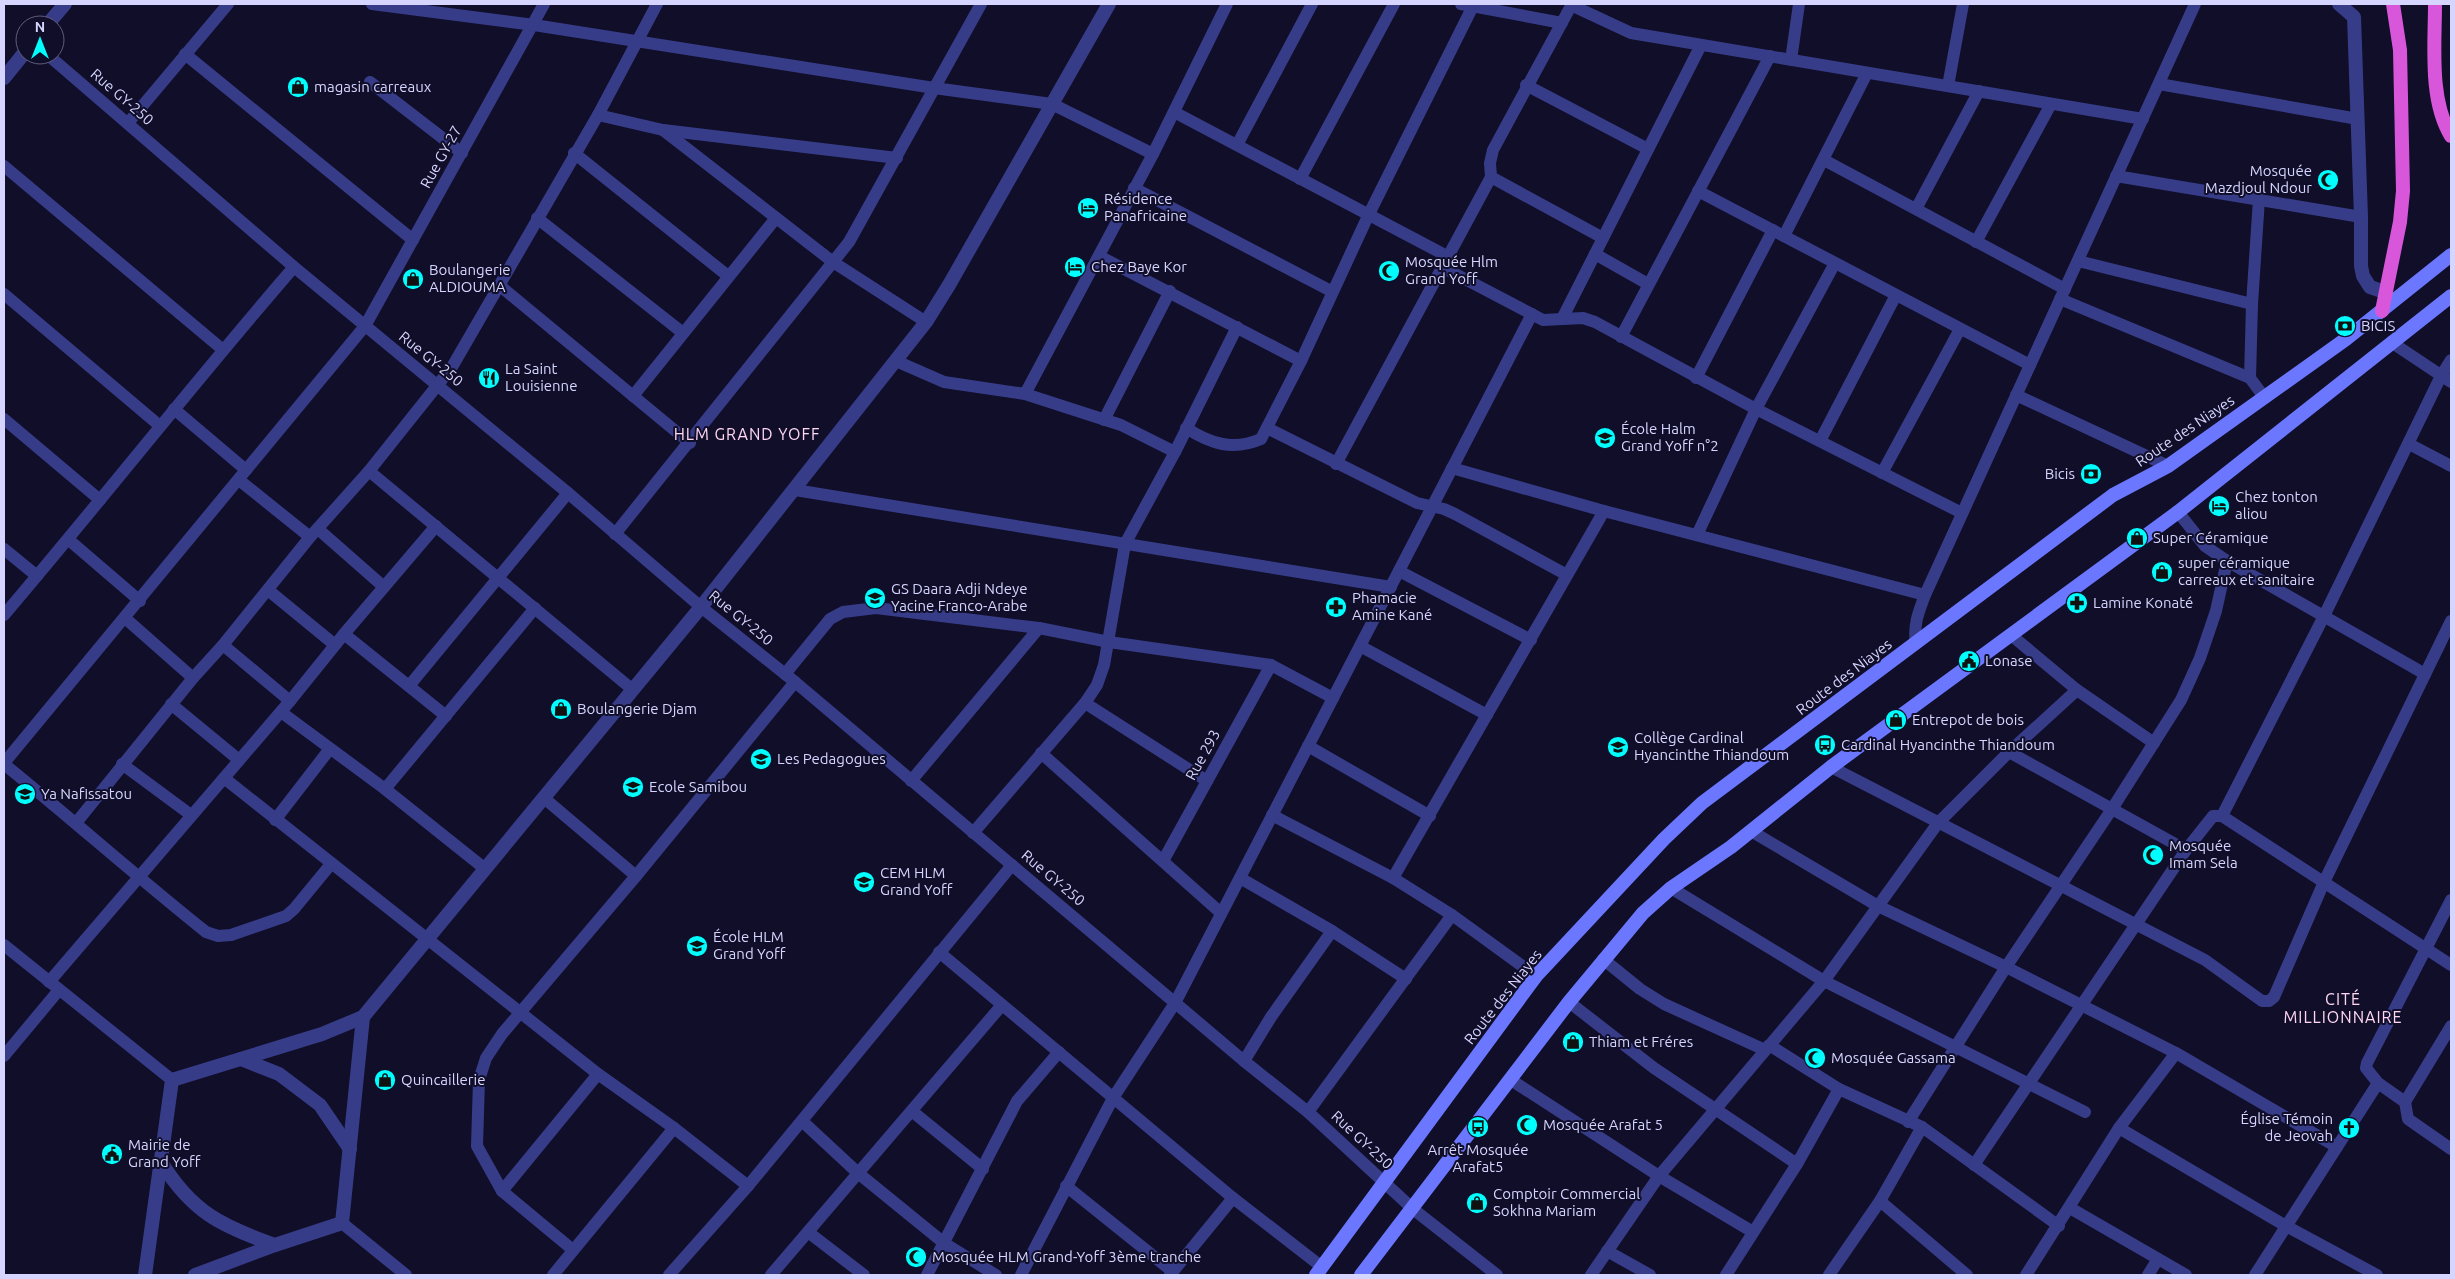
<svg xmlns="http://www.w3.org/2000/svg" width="2455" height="1279" font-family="Ubuntu,sans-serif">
  <rect width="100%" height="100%" fill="#100e28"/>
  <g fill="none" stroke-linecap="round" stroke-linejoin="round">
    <g stroke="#373c89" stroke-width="12">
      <polyline points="372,4 534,25 934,88 1052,104 1153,154"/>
      <polyline points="1461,4 1562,23"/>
      <polyline points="1571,5 1631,33 2143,119"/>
      <polyline points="185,54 413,240"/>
      <polyline points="48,55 294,267 568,493 701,607 795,682 1244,1061 1308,1112 1413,1209 1497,1275"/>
      <polyline points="1791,60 1799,4"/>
      <polyline points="370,82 462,153"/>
      <polyline points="2159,84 2358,119"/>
      <polyline points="1526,85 1648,149"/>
      <polyline points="1948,86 1963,4"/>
      <polyline points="1174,112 1447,256"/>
      <polyline points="598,115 663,130 897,158"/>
      <polyline points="128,123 228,4"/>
      <polyline points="663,130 833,262 926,322"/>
      <polyline points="1237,145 1312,4"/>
      <polyline points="574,153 728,276"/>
      <polyline points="1824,160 2065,289"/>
      <polyline points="4,166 222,349"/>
      <polyline points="2116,176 2361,217"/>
      <polyline points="1491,177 1603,238"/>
      <polyline points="1300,179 1394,4"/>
      <polyline points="1134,188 1331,291"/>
      <polyline points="1698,191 2030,365"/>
      <polyline points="2259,199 2252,304 2250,378 2264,397"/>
      <polyline points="1916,209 1979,91"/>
      <polyline points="537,218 683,333"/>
      <polyline points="1784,236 1867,73"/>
      <polyline points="1976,242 2051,104"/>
      <polyline points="1595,254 1648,284"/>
      <polyline points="1099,256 1301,361"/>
      <polyline points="2078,261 2252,304"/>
      <polyline points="1442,267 1543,320 1583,318 1595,322 1756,409 1962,513"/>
      <polyline points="499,285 690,443"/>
      <polyline points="4,294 160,426"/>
      <polyline points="2060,299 2250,378"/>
      <polyline points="1562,319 1701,45"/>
      <polyline points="1621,337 1770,56"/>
      <polyline points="2391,342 2451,382"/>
      <polyline points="896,361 944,382 1025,394 1121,425 1175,452"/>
      <polyline points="1696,378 1773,230"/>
      <polyline points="1025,394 1153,154 1227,4"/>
      <polyline points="2016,395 2168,466"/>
      <polyline points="633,396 776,218"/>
      <polyline points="174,409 246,470"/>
      <polyline points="4,419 100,500"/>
      <polyline points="1104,420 1170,291"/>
      <path d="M 1186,428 C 1211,444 1233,451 1261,439 L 1301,361 L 1368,216 L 1473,6"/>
      <polyline points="1267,428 1417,503 1444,509 1455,514 1567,575"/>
      <polyline points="1820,441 1896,295"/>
      <polyline points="2409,444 2451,466"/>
      <polyline points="1336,464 1491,177 1490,163 1493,150 1572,4"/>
      <polyline points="1452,468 1604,511 1925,595"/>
      <polyline points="369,471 633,690"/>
      <polyline points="1882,473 1960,329"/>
      <polyline points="239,480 310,537"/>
      <polyline points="795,490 1391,587"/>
      <polyline points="2178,512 2205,546 2227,561 2425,674"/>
      <polyline points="318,529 384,587"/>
      <polyline points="615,534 849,242 981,4"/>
      <polyline points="1697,535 1756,409 1835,263"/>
      <polyline points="69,540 140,601"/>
      <polyline points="4,549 37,576"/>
      <polyline points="1399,571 1531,640"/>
      <polyline points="268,590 335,645"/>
      <path d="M 4,615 C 102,500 195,381 294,267"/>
      <polyline points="125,618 193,678"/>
      <polyline points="344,634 446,716"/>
      <polyline points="2011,635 2077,690 2154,743"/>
      <path d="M 1916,643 C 1913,625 1919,611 1925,595 L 2195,4"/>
      <polyline points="223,645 290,701"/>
      <polyline points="1360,646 1487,715"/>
      <polyline points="785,674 830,619 843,612 876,608 1039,628 1109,642 1271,665 1333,698"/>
      <polyline points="409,686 568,493"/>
      <polyline points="1085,703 1207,781"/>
      <polyline points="171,704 239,760"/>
      <polyline points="281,712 385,789 484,868"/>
      <polyline points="1308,746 1430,816"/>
      <polyline points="2009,752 2186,850"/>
      <polyline points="1041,753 1221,913"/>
      <polyline points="4,763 365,326 544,4"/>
      <path d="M 4,764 C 72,819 137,877 206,932 L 218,936 L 231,935 L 286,916 L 294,909 L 331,864"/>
      <polyline points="122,764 191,815"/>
      <polyline points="1831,767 2205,960 2262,1001 2269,1001 2274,997 2324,882 2451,621"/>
      <polyline points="224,778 598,1074 674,1128 748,1186"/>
      <polyline points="911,781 1039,628"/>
      <polyline points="385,789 535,608"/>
      <polyline points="544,798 636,876"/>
      <polyline points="1272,815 1393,878 1452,915 1536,976"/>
      <polyline points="2222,816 2324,616 2441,376 2451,360"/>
      <polyline points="275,820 329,750"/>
      <polyline points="76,823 193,678 223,645 310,537 369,471 452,367 598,115 657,4"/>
      <polyline points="1751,831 1878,906 2006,967 2176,1053 2337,1147"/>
      <polyline points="973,833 1085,703 1097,685 1104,665 1125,544 1175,452 1237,327"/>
      <polyline points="1163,861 1271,665"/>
      <polyline points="1240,878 1332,931 1406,979"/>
      <polyline points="1393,878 1604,511"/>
      <polyline points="1671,888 1824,981 2085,1112"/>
      <polyline points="2451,900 2367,1063 2366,1068 2378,1083 2405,1102 2408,1119 2451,1149"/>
      <polyline points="4,945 172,1080"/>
      <polyline points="939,952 1233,1198 1322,1267"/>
      <polyline points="1603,959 1640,989 1664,1004 1765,1050"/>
      <polyline points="49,982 290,701 344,634 436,526"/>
      <polyline points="1569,1002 1654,1068 1797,1164"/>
      <polyline points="1769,1045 1839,1089 1922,1127 2059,1226"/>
      <polyline points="4,1056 59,990"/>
      <polyline points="1244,1061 1271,1017 1332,931"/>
      <polyline points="1511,1080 1659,1176 1753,1232"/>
      <polyline points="2405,1102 2451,1026"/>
      <polyline points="913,1112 983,1169"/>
      <polyline points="1308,1112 1452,915"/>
      <polyline points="802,1121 858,1173 944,1243 996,1275"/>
      <polyline points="1908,1122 2006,967 2112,809 2181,700 2200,658 2216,611 2227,561"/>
      <polyline points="2119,1128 2286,1226 2377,1275"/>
      <polyline points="1974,1165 2186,850 2213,816 2222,816 2451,965"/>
      <polyline points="1066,1186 1172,1271"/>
      <polyline points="502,1191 598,1074"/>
      <polyline points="1880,1201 1967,1275"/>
      <polyline points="2070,1208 2186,1275"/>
      <polyline points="342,1223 406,1275"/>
      <polyline points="808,1232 864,1275"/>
      <polyline points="573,1250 502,1191 477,1146 479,1080 486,1058 502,1034 636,876 795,682"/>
      <polyline points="1607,1251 1650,1275"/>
      <polyline points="553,1275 674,1128"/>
      <polyline points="669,1275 748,1186 1012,865"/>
      <polyline points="771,1275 1002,1005"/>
      <polyline points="927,1275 1017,1101 1059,1052"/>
      <polyline points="1021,1275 1113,1098 1175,1003 1532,314"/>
      <polyline points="1170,1275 1233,1198"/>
      <polyline points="1591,1275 1659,1176 1824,981 1938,823 2009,752 2077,690"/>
      <polyline points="1726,1275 1797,1164 1839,1089"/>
      <polyline points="1829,1275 1880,1201 1922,1127"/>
      <polyline points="2026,1275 2119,1128 2176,1053"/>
      <polyline points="2148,1275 2158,1259"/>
      <polyline points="2255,1275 2378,1083"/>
    </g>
    <g stroke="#373c89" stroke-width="14">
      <polyline points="2339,4 2354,17 2361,217 2361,266 2363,276 2370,287 2385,292"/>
      <polyline points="47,25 65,4"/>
      <polyline points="4,78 25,52"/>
      <polyline points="241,1059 279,1074 320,1105 350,1149"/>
      <path d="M 161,1162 C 192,1212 221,1226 275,1245"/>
      <polyline points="145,1275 172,1080 322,1034 363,1017 701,607 926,322 949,285 1109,4"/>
      <polyline points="195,1275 275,1245 342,1223 363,1017"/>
    </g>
    <g stroke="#6c77ff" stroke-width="14">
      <polyline points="1316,1275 1536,976 1664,839 1702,803 2113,495 2168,466 2346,339 2451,255"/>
      <polyline points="1361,1275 1569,1002 1643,913 1671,888 1731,847 1831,767 2178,512 2451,296"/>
    </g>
    <g stroke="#d856da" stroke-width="14">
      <path d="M 2435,4 C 2435,45 2429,100 2451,136"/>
      <polyline points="2382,311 2400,222 2403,191 2400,50 2393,4"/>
    </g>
  </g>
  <defs>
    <g id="shop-disc" transform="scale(1.125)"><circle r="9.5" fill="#01feff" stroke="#100e28"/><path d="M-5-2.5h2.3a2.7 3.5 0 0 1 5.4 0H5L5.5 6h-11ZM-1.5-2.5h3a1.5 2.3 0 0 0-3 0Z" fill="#111"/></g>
    <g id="mosque-disc" transform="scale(1.125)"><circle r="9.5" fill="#01feff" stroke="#100e28"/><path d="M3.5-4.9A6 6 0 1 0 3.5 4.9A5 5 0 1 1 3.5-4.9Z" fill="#111"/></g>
    <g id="hotel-disc" transform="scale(1.125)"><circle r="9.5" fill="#01feff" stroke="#100e28"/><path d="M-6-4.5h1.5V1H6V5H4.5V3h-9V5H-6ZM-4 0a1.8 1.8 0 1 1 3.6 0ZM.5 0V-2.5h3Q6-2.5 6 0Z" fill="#111"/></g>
    <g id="bank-disc" transform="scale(1.125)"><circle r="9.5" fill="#01feff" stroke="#100e28"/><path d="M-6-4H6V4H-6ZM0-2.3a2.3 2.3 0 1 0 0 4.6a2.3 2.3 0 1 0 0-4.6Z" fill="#111"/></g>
    <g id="restaurant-disc" transform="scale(1.125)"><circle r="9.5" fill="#01feff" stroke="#100e28"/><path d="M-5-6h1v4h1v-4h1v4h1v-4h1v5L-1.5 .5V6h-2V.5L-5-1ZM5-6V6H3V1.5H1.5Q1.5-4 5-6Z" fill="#111"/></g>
    <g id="school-disc" transform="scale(1.125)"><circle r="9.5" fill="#01feff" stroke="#100e28"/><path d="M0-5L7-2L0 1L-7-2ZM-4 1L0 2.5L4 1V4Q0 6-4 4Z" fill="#111"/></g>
    <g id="pharmacy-disc" transform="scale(1.125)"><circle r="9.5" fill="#01feff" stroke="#100e28"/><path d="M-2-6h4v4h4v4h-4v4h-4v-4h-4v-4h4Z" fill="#111"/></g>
    <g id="civic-disc" transform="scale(1.125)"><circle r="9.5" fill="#01feff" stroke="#100e28"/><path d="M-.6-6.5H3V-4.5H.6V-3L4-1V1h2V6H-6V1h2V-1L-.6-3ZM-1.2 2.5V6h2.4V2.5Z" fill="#111"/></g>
    <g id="bus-disc" transform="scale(1.125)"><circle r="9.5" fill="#01feff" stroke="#100e28"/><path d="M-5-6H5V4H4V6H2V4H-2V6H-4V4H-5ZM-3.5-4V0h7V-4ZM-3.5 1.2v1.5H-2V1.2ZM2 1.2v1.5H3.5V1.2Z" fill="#111"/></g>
    <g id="university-disc" transform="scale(1.125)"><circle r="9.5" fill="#01feff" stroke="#100e28"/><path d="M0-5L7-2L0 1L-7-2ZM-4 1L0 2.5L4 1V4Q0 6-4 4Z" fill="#111"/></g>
    <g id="church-disc" transform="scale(1.125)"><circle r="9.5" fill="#01feff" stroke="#100e28"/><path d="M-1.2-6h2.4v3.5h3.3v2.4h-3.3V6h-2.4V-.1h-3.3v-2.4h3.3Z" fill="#111"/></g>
  </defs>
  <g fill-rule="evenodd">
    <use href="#shop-disc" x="298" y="87"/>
    <use href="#mosque-disc" x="2328" y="180"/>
    <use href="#hotel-disc" x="1088" y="208"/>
    <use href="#hotel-disc" x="1075" y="267"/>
    <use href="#mosque-disc" x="1389" y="271"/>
    <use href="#shop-disc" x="413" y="279"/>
    <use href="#bank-disc" x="2345" y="326"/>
    <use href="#restaurant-disc" x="489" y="378"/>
    <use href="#school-disc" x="1605" y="438"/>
    <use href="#bank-disc" x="2091" y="474"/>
    <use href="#hotel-disc" x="2219" y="506"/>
    <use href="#shop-disc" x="2137" y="538"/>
    <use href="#shop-disc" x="2162" y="572"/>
    <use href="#school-disc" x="875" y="598"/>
    <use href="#pharmacy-disc" x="2077" y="603"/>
    <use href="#pharmacy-disc" x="1336" y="607"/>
    <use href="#civic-disc" x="1969" y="661"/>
    <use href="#shop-disc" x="561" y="709"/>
    <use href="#shop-disc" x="1896" y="720"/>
    <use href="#bus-disc" x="1825" y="745"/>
    <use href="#university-disc" x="1618" y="747"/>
    <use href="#school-disc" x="761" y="759"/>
    <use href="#school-disc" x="633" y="787"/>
    <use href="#school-disc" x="25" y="794"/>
    <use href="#mosque-disc" x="2153" y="855"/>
    <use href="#school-disc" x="864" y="882"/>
    <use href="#school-disc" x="697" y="946"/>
    <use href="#shop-disc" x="1573" y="1042"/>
    <use href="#mosque-disc" x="1815" y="1058"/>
    <use href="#shop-disc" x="385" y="1080"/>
    <use href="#mosque-disc" x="1527" y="1125"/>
    <use href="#bus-disc" x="1478" y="1127"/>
    <use href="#church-disc" x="2349" y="1128"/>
    <use href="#civic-disc" x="112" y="1154"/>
    <use href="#shop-disc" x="1477" y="1203"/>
    <use href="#mosque-disc" x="916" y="1257"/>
  </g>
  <g text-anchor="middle" stroke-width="4" stroke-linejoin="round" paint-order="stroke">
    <g font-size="15" fill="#d6d5ff" stroke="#100e28" text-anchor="start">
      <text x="314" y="92">magasin carreaux</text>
      <text x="2312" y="176" text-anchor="end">Mosquée<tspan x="2312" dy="17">Mazdjoul Ndour</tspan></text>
      <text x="1104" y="204">Résidence<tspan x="1104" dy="17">Panafricaine</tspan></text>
      <text x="1405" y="267">Mosquée Hlm<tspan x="1405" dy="17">Grand Yoff</tspan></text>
      <text x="1091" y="272">Chez Baye Kor</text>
      <text x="429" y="275">Boulangerie<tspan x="429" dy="17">ALDIOUMA</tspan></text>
      <text x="2361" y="331">BICIS</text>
      <text x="505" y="374">La Saint<tspan x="505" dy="17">Louisienne</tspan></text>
      <text x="1621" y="434">École Halm<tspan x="1621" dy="17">Grand Yoff n°2</tspan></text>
      <text x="2075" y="479" text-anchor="end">Bicis</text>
      <text x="2235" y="502">Chez tonton<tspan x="2235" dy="17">aliou</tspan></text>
      <text x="2153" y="543">Super Céramique</text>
      <text x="2178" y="568">super céramique<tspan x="2178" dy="17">carreaux et sanitaire</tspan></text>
      <text x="891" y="594">GS Daara Adji Ndeye<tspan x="891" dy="17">Yacine Franco-Arabe</tspan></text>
      <text x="1352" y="603">Phamacie<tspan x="1352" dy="17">Amine Kané</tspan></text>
      <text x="2093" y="608">Lamine Konaté</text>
      <text x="1985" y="666">Lonase</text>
      <text x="577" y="714">Boulangerie Djam</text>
      <text x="1912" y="725">Entrepot de bois</text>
      <text x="1634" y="743">Collège Cardinal<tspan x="1634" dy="17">Hyancinthe Thiandoum</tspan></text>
      <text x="1841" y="750">Cardinal Hyancinthe Thiandoum</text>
      <text x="777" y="764">Les Pedagogues</text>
      <text x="649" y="792">Ecole Samibou</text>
      <text x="41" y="799">Ya Nafissatou</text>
      <text x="2169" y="851">Mosquée<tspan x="2169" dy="17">Imam Sela</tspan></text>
      <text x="880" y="878">CEM HLM<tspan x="880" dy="17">Grand Yoff</tspan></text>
      <text x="713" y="942">École HLM<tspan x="713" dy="17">Grand Yoff</tspan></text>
      <text x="1589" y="1047">Thiam et Fréres</text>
      <text x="1831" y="1063">Mosquée Gassama</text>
      <text x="401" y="1085">Quincaillerie</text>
      <text x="2333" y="1124" text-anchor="end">Église Témoin<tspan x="2333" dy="17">de Jeovah</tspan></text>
      <text x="1543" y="1130">Mosquée Arafat 5</text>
      <text x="128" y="1150">Mairie de<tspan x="128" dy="17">Grand Yoff</tspan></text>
      <text x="1478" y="1155" text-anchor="middle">Arrêt Mosquée<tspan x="1478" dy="17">Arafat5</tspan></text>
      <text x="1493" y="1199">Comptoir Commercial<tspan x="1493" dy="17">Sokhna Mariam</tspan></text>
      <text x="932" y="1262">Mosquée HLM Grand-Yoff 3ème tranche</text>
    </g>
    <g font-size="15" fill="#d6d5ff" stroke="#100e28">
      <text transform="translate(122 97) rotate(41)" y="5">Rue GY-250</text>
      <text transform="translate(441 157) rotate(-61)" y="5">Rue GY-27</text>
      <text transform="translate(431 359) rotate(39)" y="5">Rue GY-250</text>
      <text transform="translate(2185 431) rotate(-34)" y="5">Route des Niayes</text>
      <text transform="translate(741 618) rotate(39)" y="5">Rue GY-250</text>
      <text transform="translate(1844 677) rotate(-37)" y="5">Route des Niayes</text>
      <text transform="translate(1203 755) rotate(-61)" y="5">Rue 293</text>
      <text transform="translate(1053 878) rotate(40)" y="5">Rue GY-250</text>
      <text transform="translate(1503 997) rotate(-52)" y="5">Route des Niayes</text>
      <text transform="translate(1362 1140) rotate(43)" y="5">Rue GY-250</text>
    </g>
    <g font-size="16" letter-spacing="1" fill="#ffd7f4" stroke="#100e28">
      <text x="747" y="440">HLM GRAND YOFF</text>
      <text x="2343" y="1005">CITÉ<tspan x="2343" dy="18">MILLIONNAIRE</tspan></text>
    </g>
  </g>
  <rect width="2455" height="1279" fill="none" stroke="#d6d5ff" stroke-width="10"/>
  <g transform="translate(40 40)"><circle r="24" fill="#100e28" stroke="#5f5e7e"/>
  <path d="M0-4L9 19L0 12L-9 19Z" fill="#01feff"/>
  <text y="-8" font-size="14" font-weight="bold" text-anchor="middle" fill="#d6d5ff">N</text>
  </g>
</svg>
